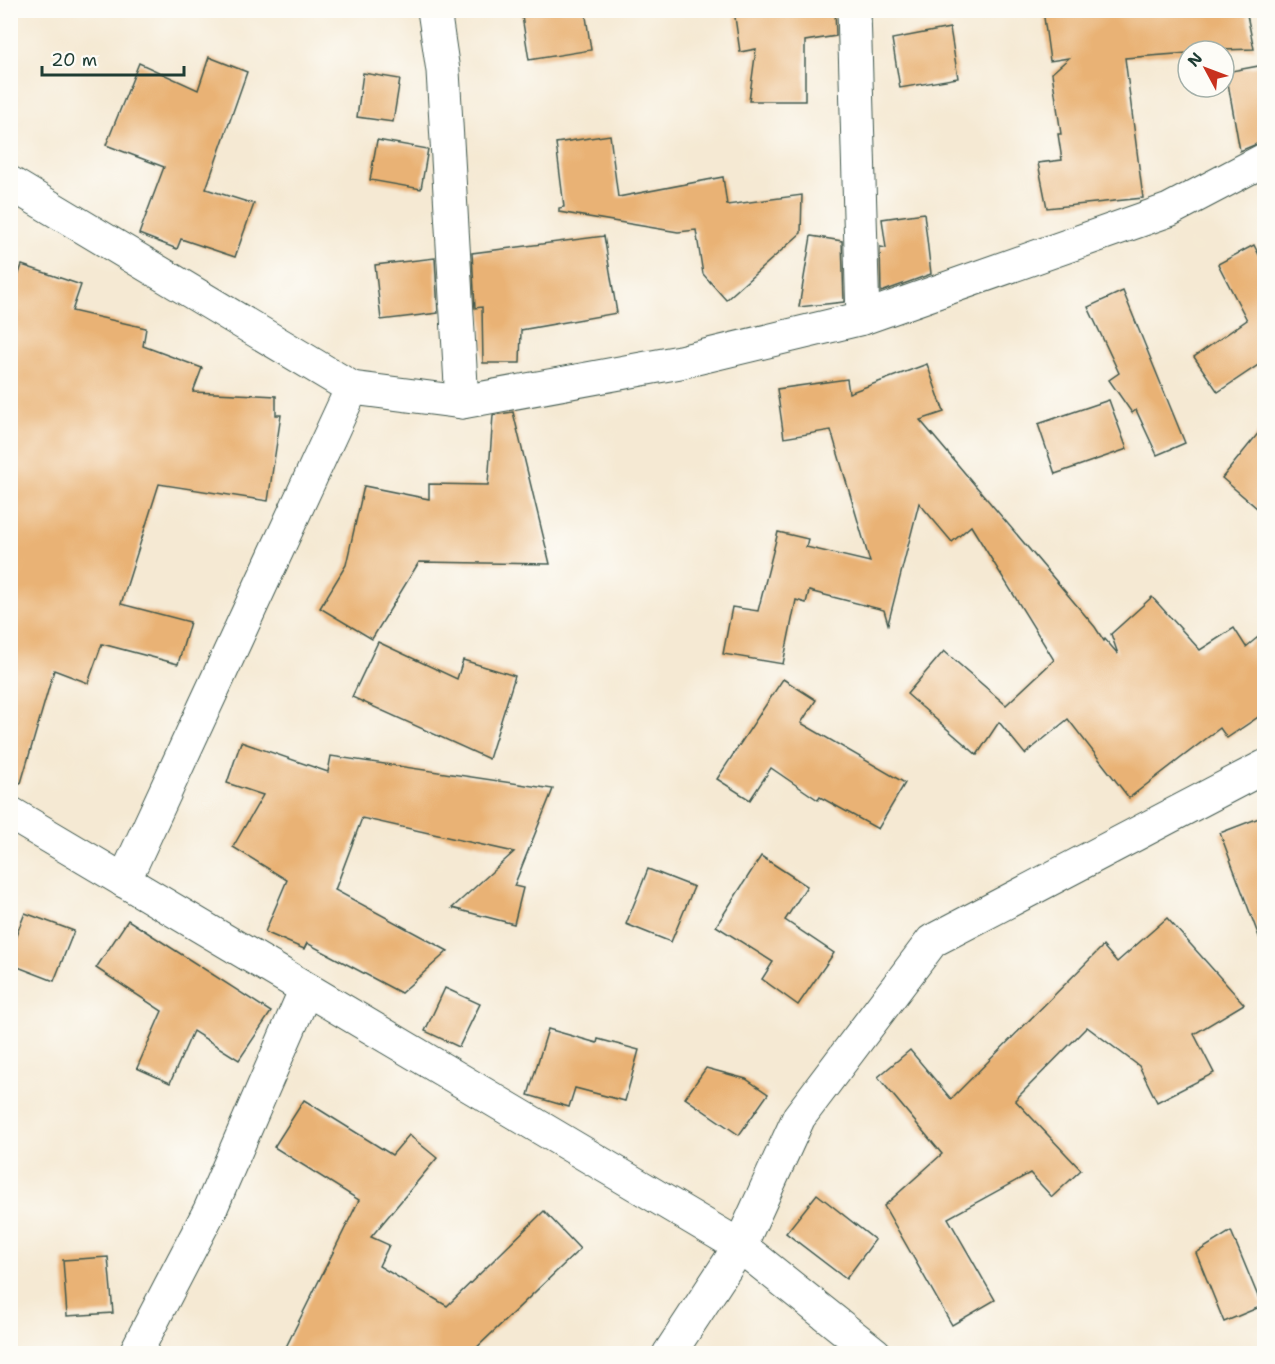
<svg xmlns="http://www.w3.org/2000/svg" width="1275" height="1364" font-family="'Shantell Sans',sans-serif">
  <rect width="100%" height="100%" fill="#fdfcf7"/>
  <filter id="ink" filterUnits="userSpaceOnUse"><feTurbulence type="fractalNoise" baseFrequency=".0167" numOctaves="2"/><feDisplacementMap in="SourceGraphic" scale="12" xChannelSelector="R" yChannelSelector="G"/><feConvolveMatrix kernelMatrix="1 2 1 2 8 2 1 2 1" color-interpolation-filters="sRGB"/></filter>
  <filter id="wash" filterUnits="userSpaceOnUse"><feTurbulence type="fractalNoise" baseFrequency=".008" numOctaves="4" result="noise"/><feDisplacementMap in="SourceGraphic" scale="24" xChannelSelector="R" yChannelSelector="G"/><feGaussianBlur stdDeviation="1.35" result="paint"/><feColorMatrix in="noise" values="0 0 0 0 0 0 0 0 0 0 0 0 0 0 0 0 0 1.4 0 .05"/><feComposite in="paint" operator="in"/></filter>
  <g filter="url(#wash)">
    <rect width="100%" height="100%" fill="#f5e9d3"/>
    <g id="blocks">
      <g fill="#e9b275">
        <polygon points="521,10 585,10 591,50 529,60"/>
        <polygon points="734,10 835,10 836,36 805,41 805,101 749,101 756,49 740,52"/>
        <polygon points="1043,10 1246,10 1254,49 1188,51 1188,53 1125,58 1143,198 1047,208 1038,163 1062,160 1058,134 1061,134 1052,73 1069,58 1050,61"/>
        <polygon points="950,28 958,78 900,88 892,39"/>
        <polygon points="209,57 247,72 206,189 254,204 235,257 181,239 177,249 139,234 164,167 106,145 139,63 198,90"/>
        <polygon points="1264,65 1264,141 1240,151 1226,72"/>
        <polygon points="363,73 400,79 393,122 357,117"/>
        <polygon points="610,135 618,197 723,177 727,205 802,195 801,233 726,300 703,274 696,230 678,232 559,212 559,208 564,207 556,143"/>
        <polygon points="377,140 428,149 421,189 370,180"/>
        <polygon points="924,213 931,274 881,292 880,247 886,248 882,219"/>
        <polygon points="604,236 617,313 521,330 520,363 483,363 482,307 475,308 472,253"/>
        <polygon points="811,236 842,241 844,302 799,307"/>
        <polygon points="1254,245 1264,265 1264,361 1218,392 1194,357 1247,320 1218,264"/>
        <polygon points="435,258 438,313 381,320 375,265"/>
        <polygon points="22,265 81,285 72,311 146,328 143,346 202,368 193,392 276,396 276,415 281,415 268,501 159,484 121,604 190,622 178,664 102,644 88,683 54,670 21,783 10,782 10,299"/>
        <polygon points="1123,291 1185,443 1157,455 1136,410 1132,413 1109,380 1119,373 1088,307"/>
        <polygon points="927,364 944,412 920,420 1095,627 1104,641 1105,639 1118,654 1111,634 1152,597 1200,650 1234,628 1246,647 1264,632 1264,713 1227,738 1220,728 1129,798 1068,719 1025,754 999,722 977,755 907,694 944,651 1006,705 1054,660 971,526 952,542 919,503 888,624 884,610 809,591 806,603 796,600 783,664 723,654 732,607 758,611 778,532 808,539 806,547 870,562 831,430 784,438 777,389 847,379 849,393"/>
        <polygon points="1109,400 1127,449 1055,474 1038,424"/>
        <polygon points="513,412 550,564 419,562 372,639 320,608 346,565 364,486 429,499 429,484 488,485 493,415"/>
        <polygon points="1264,426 1264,514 1222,478"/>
        <polygon points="378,642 457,679 463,660 515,676 489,759 352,697"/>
        <polygon points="783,679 816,700 801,723 905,783 878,829 820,797 818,800 771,768 750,800 717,779"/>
        <polygon points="241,742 328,772 331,756 553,789 514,886 523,888 514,924 452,908 514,852 362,818 335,890 448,951 401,993 307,943 304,949 265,932 287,880 233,847 263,795 227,783"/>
        <polygon points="1264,816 1264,941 1261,942 1220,833"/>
        <polygon points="761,856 807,886 785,920 834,953 798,1005 762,979 773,962 716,926"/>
        <polygon points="648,869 694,887 671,942 626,924"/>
        <polygon points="25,913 74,931 54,981 10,964 10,951"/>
        <polygon points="1167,918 1244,1004 1194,1034 1214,1073 1157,1102 1139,1066 1087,1027 1015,1100 1081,1170 1052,1197 1030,1173 948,1218 995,1300 952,1325 884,1206 942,1154 878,1077 910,1050 951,1099 1103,946 1117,962"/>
        <polygon points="128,920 271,1012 239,1060 193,1031 170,1083 137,1068 162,1011 96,968"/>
        <polygon points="445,988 480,1004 459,1047 425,1031"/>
        <polygon points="548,1029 597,1043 598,1039 639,1050 625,1101 575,1088 569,1107 528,1095"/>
        <polygon points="706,1068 746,1079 768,1094 739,1135 685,1098"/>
        <polygon points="304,1100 392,1155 409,1135 437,1158 371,1237 389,1245 379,1266 447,1306 544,1211 580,1249 471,1353 283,1353 359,1200 274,1147"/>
        <polygon points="817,1194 875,1240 846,1279 786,1233"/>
        <polygon points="1231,1231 1262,1306 1224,1322 1196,1253"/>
        <polygon points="108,1257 113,1313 67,1316 63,1260"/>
      </g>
    </g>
  </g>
  <g filter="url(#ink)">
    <use href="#blocks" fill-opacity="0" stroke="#3f574c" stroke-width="1.5"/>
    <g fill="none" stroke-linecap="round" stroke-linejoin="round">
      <g stroke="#3f574c" stroke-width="35">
        <g id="street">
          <polyline points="434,10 443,71 462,402"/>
          <polyline points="854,10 863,318"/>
          <polyline points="10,183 352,388 462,402 680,362 863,318 1169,210 1264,160"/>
          <polyline points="10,813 740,1246 875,1354"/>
          <polyline points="124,881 352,388"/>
          <polyline points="135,1354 210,1210 306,989"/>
          <polyline points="669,1354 740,1246 799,1117 932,941 1264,767"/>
        </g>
      </g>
      <use href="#street" stroke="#fff" stroke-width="33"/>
    </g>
  </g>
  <rect width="1275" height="1364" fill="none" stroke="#fdfcf7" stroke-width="36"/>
  <g transform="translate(1206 69) rotate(311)"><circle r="28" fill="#fdfcf7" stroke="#a4b0a9" stroke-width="1.5"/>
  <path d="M0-4.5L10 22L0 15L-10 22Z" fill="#c8321e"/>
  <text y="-9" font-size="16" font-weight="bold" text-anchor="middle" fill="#1f3d34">N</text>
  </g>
  <path d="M42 66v9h142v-9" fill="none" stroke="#1f3d34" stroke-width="3"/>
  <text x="51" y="66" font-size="18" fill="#1f3d34" stroke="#fdfcf7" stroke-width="4.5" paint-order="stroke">20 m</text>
</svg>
